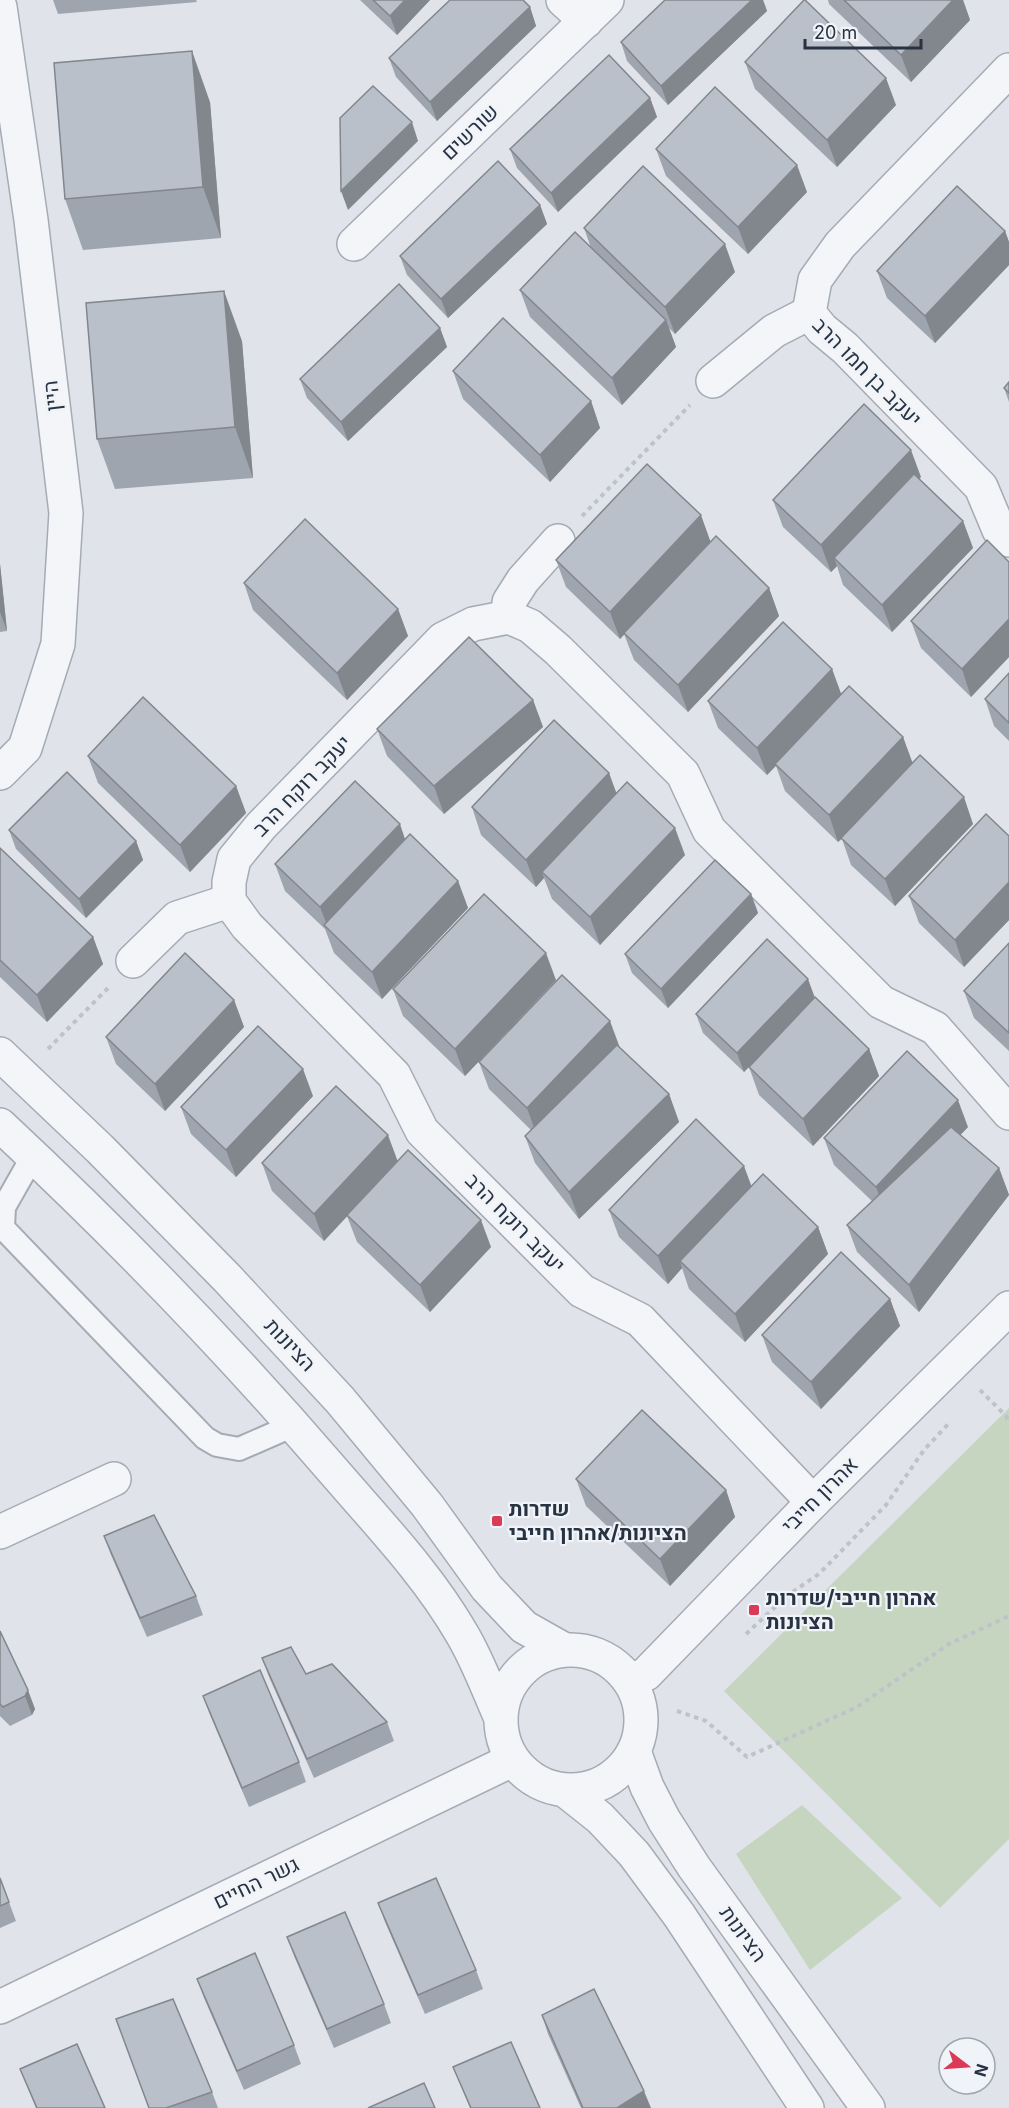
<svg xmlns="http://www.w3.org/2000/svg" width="1009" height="2108" font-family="Inter,Heebo,sans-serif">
  <rect width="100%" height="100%" fill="#e0e4ea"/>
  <g fill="#c6d5c0">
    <polygon points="1009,1408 1009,1839 940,1908 724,1691"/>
    <polygon points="802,1805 902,1898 810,1970 736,1854"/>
  </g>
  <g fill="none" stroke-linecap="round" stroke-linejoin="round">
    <g stroke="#a5abb5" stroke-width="26">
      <polyline id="service" points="33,1156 4,1207 3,1228 205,1438 217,1445 239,1449 294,1425"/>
    </g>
    <g stroke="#a5abb5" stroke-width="36">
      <g id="minor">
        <polyline points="563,0 586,21"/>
        <polyline points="1009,70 840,245 815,280 809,313 822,329 845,348 981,487 999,530 1009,540"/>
        <polyline points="354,244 607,0"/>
        <polyline points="713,381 774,331 809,313"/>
        <polyline points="509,617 509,602 523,580 558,541"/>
        <polyline points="133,961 177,918 229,901"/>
        <polyline points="813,1502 640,1320 582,1291 422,1131 394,1075 247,926 229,901 229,882 234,859 261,826 443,639 473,624 509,617 530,626 558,650 683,774 709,830 881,1002 935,1028 1009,1113"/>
        <polyline points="0,1532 114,1479"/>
        <polyline points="630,1681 646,1674 813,1502 1009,1308"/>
        <polyline points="0,2007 512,1760"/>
      </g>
    </g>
    <g stroke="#a5abb5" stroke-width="36">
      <g id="tertiary">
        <polyline points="0,7 31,220 66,513 58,644 25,748 0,773"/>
        <polyline points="0,1054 100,1149 227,1278 340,1400 427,1505 487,1588 524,1627 563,1649"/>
        <path d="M 0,1125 C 118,1235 231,1352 336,1474 C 380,1525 428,1575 462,1634 C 477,1659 488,1689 500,1716"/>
        <circle cx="571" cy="1720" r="70"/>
        <polyline points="634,1751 647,1787 664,1820 694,1867 868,2108"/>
        <polyline points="566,1791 600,1818 634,1854 679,1915 807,2108"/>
      </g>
    </g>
    <g stroke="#bec2c9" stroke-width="4" stroke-dasharray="4.5 4.5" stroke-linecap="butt">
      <polyline points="582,516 690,405"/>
      <polyline points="48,1049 110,986"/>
      <polyline points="980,1390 1006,1416 1009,1423"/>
      <polyline points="746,1634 788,1595 819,1574 886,1505 924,1450 950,1422"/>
      <polyline points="677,1711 706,1721 747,1757 857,1707 949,1644 1009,1616"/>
    </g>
    <use href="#service" stroke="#f3f5f8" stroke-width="22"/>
    <use href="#minor" stroke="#f3f5f8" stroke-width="33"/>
    <use href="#tertiary" stroke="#f3f5f8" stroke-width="33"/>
  </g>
  <g fill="#9fa5ae">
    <polygon points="53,0 196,0 197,2 58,14"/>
    <polygon points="360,0 430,0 397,35"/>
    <polygon points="665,0 763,0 767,11 668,105 627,61 621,42"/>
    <polygon points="828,0 963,0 970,20 911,82 829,4"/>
    <polygon points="530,7 536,26 437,121 396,77 389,58"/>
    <polygon points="745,62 896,105 837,167 755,89"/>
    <polygon points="650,98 657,117 558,212 517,168 510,149"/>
    <polygon points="210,102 221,238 83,250 65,199"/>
    <polygon points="656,149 807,192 748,254 666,176"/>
    <polygon points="540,205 547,224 448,318 407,275 400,256"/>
    <polygon points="584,228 735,272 675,334 669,328 676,347 622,405 530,317 520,290 591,248"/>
    <polygon points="1005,231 1009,242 1009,265 935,343 887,298 877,271"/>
    <polygon points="440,328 447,347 348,441 307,398 300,379"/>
    <polygon points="242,341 253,478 115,489 97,439"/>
    <polygon points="453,371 591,401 600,428 550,482 463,399"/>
    <polygon points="1009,382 1009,402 1004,388"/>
    <polygon points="921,477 919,479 963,521 973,548 892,632 843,585 837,566 831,572 783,527 773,500"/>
    <polygon points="711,542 769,588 779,616 688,712 634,660 624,634 620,639 566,587 556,560"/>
    <polygon points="1009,562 1009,657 971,697 921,648 911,621"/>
    <polygon points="0,564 7,631 0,632"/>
    <polygon points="244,583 398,609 408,636 347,700 253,610"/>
    <polygon points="832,669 841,695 903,737 912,763 973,824 895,906 851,865 842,839 838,842 785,791 776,766 767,775 718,728 708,701"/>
    <polygon points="1009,673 1009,741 994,726 985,699"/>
    <polygon points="533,700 543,727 444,814 387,756 377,729"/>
    <polygon points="88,756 236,786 246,813 190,872 98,783"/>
    <polygon points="609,773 616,794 685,855 600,945 552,899 544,878 536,887 481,835 472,807"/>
    <polygon points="9,830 136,841 143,860 86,918 16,849"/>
    <polygon points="1009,836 1009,920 964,967 919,923 909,896"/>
    <polygon points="405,839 458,881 468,908 382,999 334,953 325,929 285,891 275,864"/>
    <polygon points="0,848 93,937 103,964 47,1022 0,977"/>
    <polygon points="751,894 758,913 668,1008 632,973 625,954"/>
    <polygon points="1009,943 1009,1051 974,1018 964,991"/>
    <polygon points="556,980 465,1076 403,1016 393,989"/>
    <polygon points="815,997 869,1049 879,1076 813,1146 759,1095 749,1067 768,1047 744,1072 703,1033 696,1014"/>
    <polygon points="234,1000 244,1027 165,1111 116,1064 106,1037"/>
    <polygon points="620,1048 669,1094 679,1122 579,1219 535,1163 525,1136 531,1130 489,1089 479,1062"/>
    <polygon points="313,1096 236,1177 191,1134 181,1107"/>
    <polygon points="968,1127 960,1135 999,1168 1009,1195 919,1312 857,1252 847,1225 872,1201 834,1165 824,1138"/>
    <polygon points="398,1161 491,1247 430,1312 357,1242 347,1216 324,1241 272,1191 262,1163"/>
    <polygon points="752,1186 818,1227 828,1254 745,1342 689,1289 682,1268 668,1284 619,1237 609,1210"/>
    <polygon points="890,1299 900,1326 821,1409 772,1362 762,1335"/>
    <polygon points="576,1479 726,1490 735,1517 670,1586 586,1506"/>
    <polygon points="104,1536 196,1596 203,1615 147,1637 111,1555"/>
    <polygon points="0,1631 35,1709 32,1715 10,1726 0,1716"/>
    <polygon points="262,1658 306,1674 387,1722 394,1741 314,1778 269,1677"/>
    <polygon points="203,1696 299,1762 306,1782 249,1807 210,1715"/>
    <polygon points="0,1878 16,1921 0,1928"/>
    <polygon points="378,1903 476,1970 483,1989 425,2014 385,1922"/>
    <polygon points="287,1937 384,2004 391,2023 334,2048 294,1956"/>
    <polygon points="197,1979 294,2045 301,2064 244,2090 204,1998"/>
    <polygon points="542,2015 651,2108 581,2108 548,2034"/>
    <polygon points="453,2067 540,2108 470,2108"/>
    <polygon points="20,2069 105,2108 36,2108"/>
    <polygon points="212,2092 218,2108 148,2108"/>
  </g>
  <g fill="#82868d">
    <polygon points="405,0 430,0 397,35 390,16"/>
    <polygon points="752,0 763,0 767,11 668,105 661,86"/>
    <polygon points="953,0 963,0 970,20 911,82 901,55"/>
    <polygon points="530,7 536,26 437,121 430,102"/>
    <polygon points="192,51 210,102 221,238 203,187"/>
    <polygon points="886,78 896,105 837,167 827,140"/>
    <polygon points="650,98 657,117 558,212 551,193"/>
    <polygon points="412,122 418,141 348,210 341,191"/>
    <polygon points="797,165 807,192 748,254 738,227"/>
    <polygon points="540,205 547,224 448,318 441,299"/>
    <polygon points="1005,231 1009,242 1009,265 935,343 925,316"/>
    <polygon points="725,244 735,272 675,334 665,307"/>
    <polygon points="224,291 242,341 253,478 235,427"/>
    <polygon points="666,320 676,347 622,405 612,378"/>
    <polygon points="440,328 447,347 348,441 341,422"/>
    <polygon points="591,401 600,428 550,482 540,455"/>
    <polygon points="911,450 921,477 839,563 834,558 837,566 831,572 821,545"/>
    <polygon points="701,515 711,543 620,639 610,612"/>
    <polygon points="963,521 973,548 892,632 882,605"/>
    <polygon points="0,564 7,631 0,612"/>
    <polygon points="769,588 779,616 688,712 678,685"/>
    <polygon points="398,609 408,636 347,700 337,673"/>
    <polygon points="1009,619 1009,657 971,697 962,669"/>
    <polygon points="832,669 842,696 767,775 757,748"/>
    <polygon points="533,700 543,727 444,814 434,786"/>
    <polygon points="903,737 913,764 838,842 829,815"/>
    <polygon points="609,773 619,800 542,872 544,878 536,887 526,860"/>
    <polygon points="236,786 246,813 190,872 180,845"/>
    <polygon points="964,797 973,824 895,906 885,879"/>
    <polygon points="400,824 409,851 329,930 320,907"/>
    <polygon points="675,828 685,855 600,945 590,917"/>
    <polygon points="136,841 143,860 86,918 79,899"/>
    <polygon points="458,881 468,908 382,999 372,972"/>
    <polygon points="1009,882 1009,920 964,967 955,940"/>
    <polygon points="751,894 758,913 668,1008 661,989"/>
    <polygon points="93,937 103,964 47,1022 37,995"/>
    <polygon points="546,953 556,980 465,1076 455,1049"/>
    <polygon points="808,979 815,998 744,1072 737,1053"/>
    <polygon points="234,1000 244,1027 165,1111 155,1084"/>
    <polygon points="610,1021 620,1048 537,1136 527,1108"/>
    <polygon points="869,1049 879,1076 813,1146 803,1119"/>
    <polygon points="303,1069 313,1096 236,1177 226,1150"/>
    <polygon points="669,1094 679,1122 579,1219 569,1192"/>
    <polygon points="958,1100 968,1127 886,1214 876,1187"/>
    <polygon points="388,1135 398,1162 324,1241 314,1214"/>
    <polygon points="744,1166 754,1193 680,1261 682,1268 668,1284 658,1256"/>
    <polygon points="999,1168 1009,1195 919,1312 909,1285"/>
    <polygon points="481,1220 491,1247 430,1312 420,1285"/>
    <polygon points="818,1227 828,1254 745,1342 735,1314"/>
    <polygon points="890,1299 900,1326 821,1409 811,1382"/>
    <polygon points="726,1490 735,1517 670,1586 660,1559"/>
    <polygon points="28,1690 35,1709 32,1715 25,1696"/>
    <polygon points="644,2091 651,2108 617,2108"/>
  </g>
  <g fill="#b9c0ca" stroke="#82868d" stroke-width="1.5">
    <polygon points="373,0 405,0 390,16"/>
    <polygon points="450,0 523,0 530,7 430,102 389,58"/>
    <polygon points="665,0 752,0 661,86 621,42"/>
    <polygon points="804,0 805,0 886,78 827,140 745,62"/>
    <polygon points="844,0 953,0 901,55"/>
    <polygon points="192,51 203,187 65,199 54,63"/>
    <polygon points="609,55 650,98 551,193 510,149"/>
    <polygon points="373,86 412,122 341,191 340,118"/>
    <polygon points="715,87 797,165 738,227 656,149"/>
    <polygon points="498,161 540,205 441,299 400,256"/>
    <polygon points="643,166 725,244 665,307 584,228"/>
    <polygon points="957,186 1005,231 925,316 877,271"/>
    <polygon points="575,232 666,320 612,378 520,290"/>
    <polygon points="399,284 440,328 341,422 300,379"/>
    <polygon points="224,291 235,427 97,439 86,303"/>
    <polygon points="503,318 591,401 540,455 453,371"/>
    <polygon points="1009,382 1009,393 1004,388"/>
    <polygon points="864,404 911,450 821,545 773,500"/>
    <polygon points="647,464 701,515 610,612 556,560"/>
    <polygon points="914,474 963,521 882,605 834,558"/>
    <polygon points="305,519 398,609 337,673 244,583"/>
    <polygon points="716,536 769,588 678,685 624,633"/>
    <polygon points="987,540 1009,562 1009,619 962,669 911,621"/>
    <polygon points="783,622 832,669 757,748 708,701"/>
    <polygon points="469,637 533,700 434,786 377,729"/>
    <polygon points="1009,673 1009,723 985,699"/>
    <polygon points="849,686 903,737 829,815 775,764"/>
    <polygon points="143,697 236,786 180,845 88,756"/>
    <polygon points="554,720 609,773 526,860 472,807"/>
    <polygon points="920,755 964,797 885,879 841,838"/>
    <polygon points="67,772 136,841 79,899 9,830"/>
    <polygon points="355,781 400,824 320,907 275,864"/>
    <polygon points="627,782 675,828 590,917 542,872"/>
    <polygon points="986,814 1009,836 1009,882 955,940 909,896"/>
    <polygon points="410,834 458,881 372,972 324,925"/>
    <polygon points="0,848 93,937 37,995 0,960"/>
    <polygon points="715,860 751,894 661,989 625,954"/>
    <polygon points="484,894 546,953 455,1049 393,989"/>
    <polygon points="767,939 808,979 737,1053 696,1014"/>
    <polygon points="1009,943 1009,1033 964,991"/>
    <polygon points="185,953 234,1000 155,1084 106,1037"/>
    <polygon points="562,975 610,1021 527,1108 479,1062"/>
    <polygon points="815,997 869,1049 803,1119 749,1067"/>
    <polygon points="258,1026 303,1069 226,1150 181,1107"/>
    <polygon points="617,1045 669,1094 569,1192 525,1136"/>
    <polygon points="907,1051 958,1100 876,1187 824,1138"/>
    <polygon points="336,1086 388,1135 314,1214 262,1163"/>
    <polygon points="696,1119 744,1166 658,1256 609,1210"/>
    <polygon points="951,1127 999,1168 909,1285 847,1225"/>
    <polygon points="408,1150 481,1220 420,1285 347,1215"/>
    <polygon points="763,1174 818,1227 735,1314 680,1261"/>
    <polygon points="841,1252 890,1299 811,1382 762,1335"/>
    <polygon points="642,1410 726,1490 660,1559 576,1479"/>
    <polygon points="154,1515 196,1596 140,1618 104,1536"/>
    <polygon points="0,1631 28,1690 25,1696 3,1707 0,1704"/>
    <polygon points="291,1647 306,1674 332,1664 387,1722 307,1759 262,1658"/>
    <polygon points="260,1670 299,1762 242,1788 203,1696"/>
    <polygon points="0,1878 9,1902 0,1906"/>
    <polygon points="436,1878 476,1970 418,1995 378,1903"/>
    <polygon points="345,1912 384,2004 327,2029 287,1937"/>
    <polygon points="255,1953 294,2045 237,2071 197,1979"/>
    <polygon points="594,1989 644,2091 617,2108 583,2108 542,2015"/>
    <polygon points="173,1999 212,2092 166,2108 149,2108 116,2019"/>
    <polygon points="511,2042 540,2108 471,2108 453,2067"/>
    <polygon points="77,2044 105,2108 37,2108 20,2069"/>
    <polygon points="424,2083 435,2108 368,2108"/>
  </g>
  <g fill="#da3a55" stroke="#f0f3f7" stroke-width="2">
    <rect x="491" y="1515" width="12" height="12" rx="3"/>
    <rect x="748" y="1604" width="12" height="12" rx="3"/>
  </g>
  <g text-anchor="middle" stroke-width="4.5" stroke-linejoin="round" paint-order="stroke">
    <g font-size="21" fill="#273243" stroke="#f0f3f7">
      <text transform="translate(470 132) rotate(-44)" y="7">שורשים</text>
      <text transform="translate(867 372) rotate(45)" y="7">יעקב בן חמו הרב</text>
      <text transform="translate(52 396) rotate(-97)" y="7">היין</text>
      <text transform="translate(302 786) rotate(-46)" y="7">יעקב רוקח הרב</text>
      <text transform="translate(515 1223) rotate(45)" y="7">יעקב רוקח הרב</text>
      <text transform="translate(290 1345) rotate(47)" y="7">הציונות</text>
      <text transform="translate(820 1495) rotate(-45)" y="7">אהרון חייבי</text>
      <text transform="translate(256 1883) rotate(-26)" y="7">גשר החיים</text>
      <text transform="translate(743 1934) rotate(54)" y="7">הציונות</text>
    </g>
    <g font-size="21" font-weight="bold" fill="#273243" stroke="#f0f3f7" text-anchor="start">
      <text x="509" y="1516">שדרות<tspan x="509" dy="24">הציונות/אהרון חייבי</tspan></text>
      <text x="766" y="1605">אהרון חייבי/שדרות<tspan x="766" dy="24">הציונות</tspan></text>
    </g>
  </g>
  <g transform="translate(967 2066) rotate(107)"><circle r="28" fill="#f0f3f7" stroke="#a0a6af" stroke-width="1.5"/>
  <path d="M0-4.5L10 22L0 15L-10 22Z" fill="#da3a55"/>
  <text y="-9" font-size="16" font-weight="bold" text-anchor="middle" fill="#273243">N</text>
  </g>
  <path d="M805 39v9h116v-9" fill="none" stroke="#273243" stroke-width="3"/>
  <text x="814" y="39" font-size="18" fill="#273243" stroke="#f0f3f7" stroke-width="4.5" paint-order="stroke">20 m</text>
</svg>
